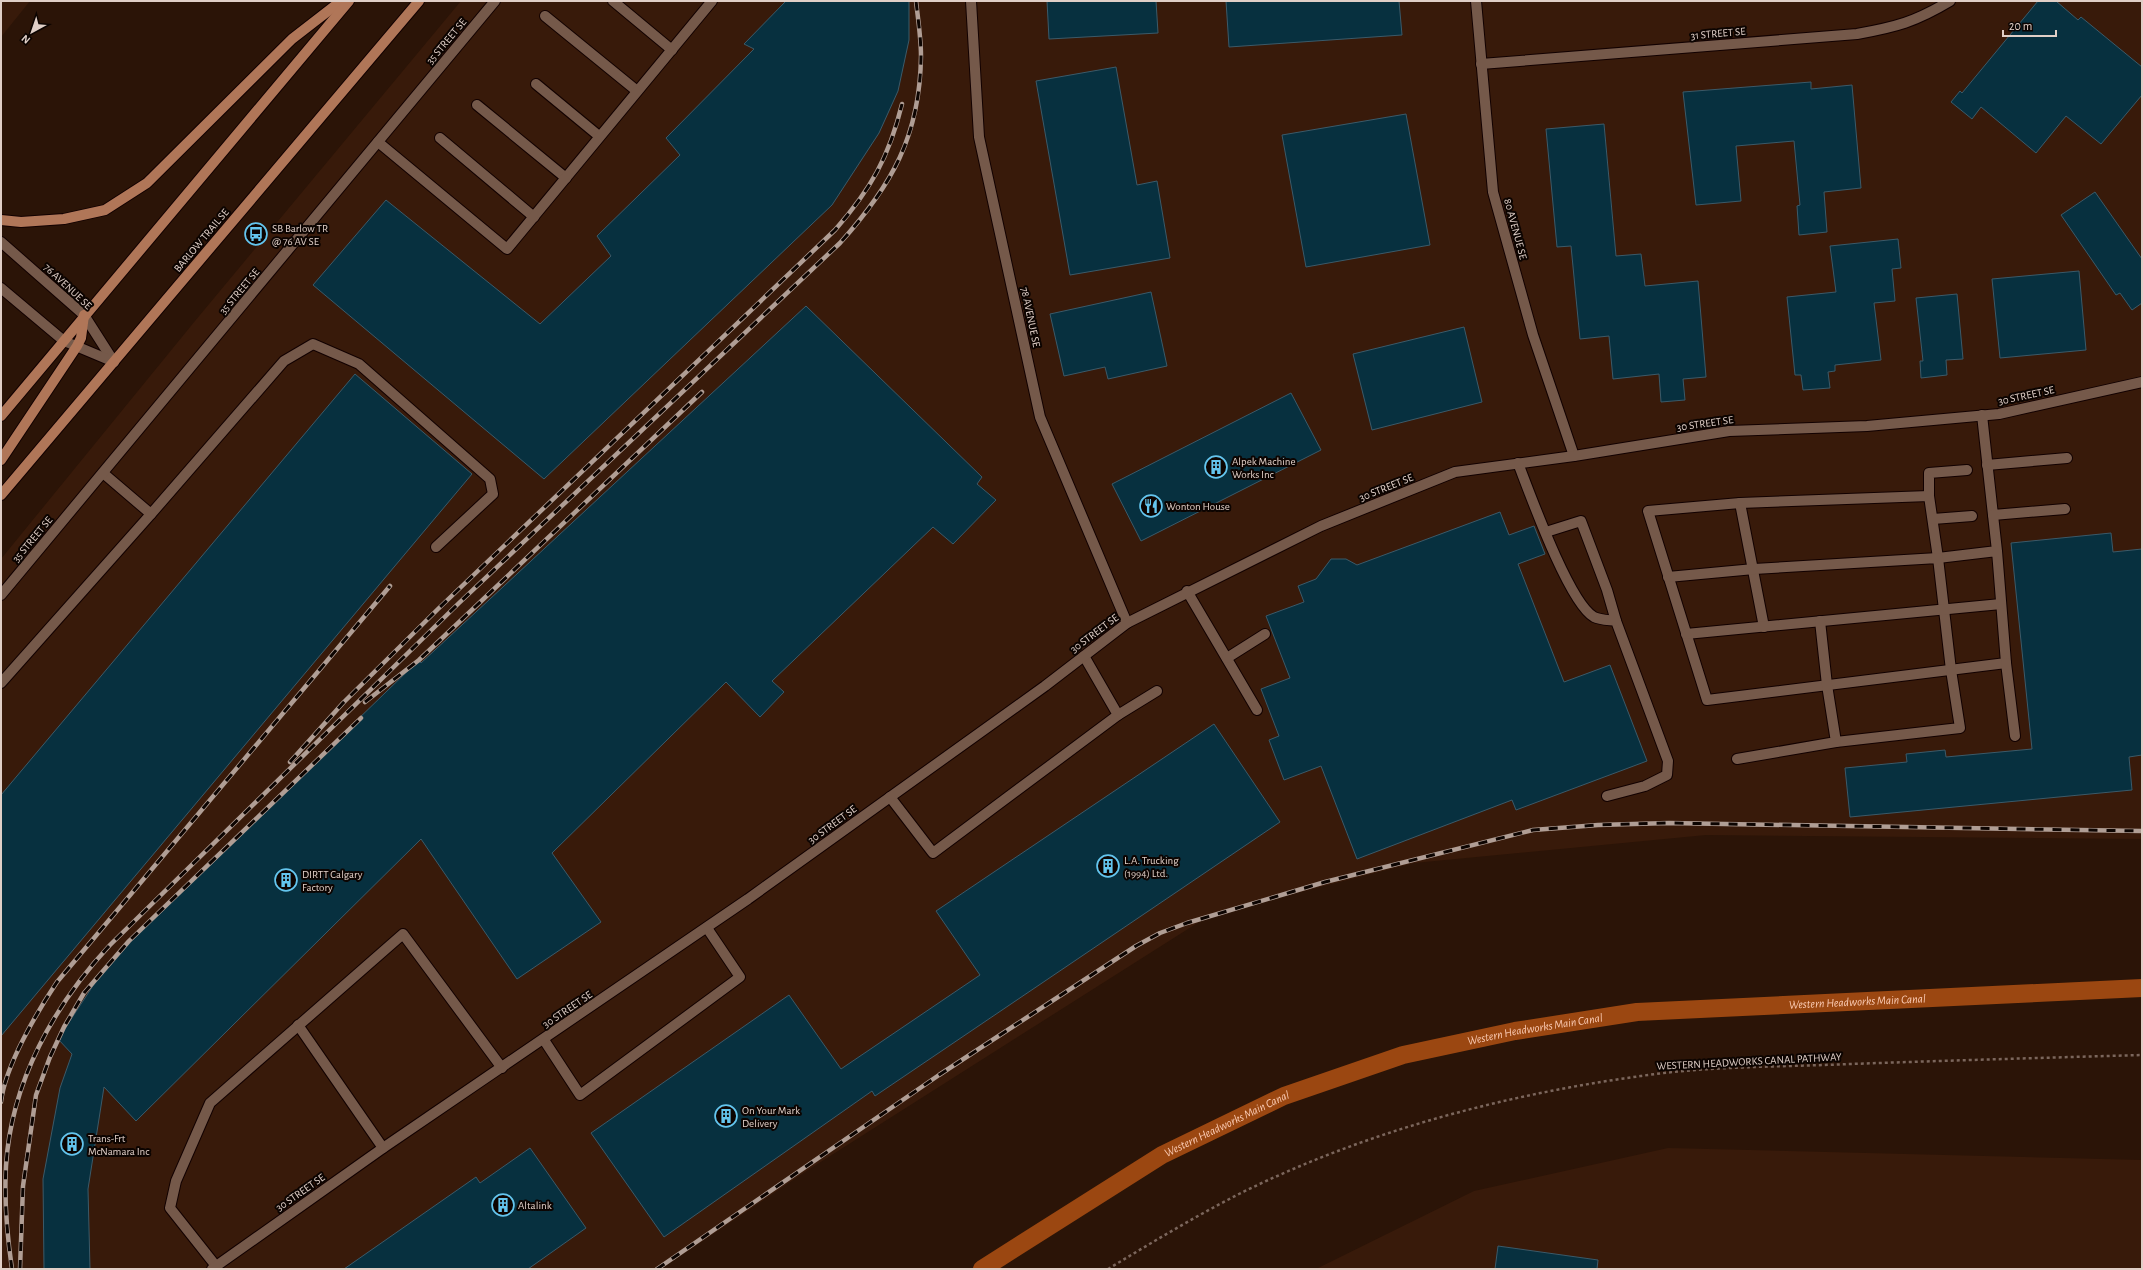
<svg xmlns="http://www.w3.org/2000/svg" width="2143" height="1270" font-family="'Alegreya Sans',sans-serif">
  <rect width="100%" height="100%" fill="#2b1407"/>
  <g fill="#381a0a">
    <polygon points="1,1 30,1 1,37"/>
    <polygon points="461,1 2142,1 2142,839 1706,835 1414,863 1210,915 808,1170 661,1269 1,1269 1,559 195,321"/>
    <polygon points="1668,1148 2142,1160 2142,1269 1316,1269 1474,1191"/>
  </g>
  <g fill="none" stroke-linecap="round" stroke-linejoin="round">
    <path stroke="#9b4711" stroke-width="18" id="s1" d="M 982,1269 L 1162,1155 L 1284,1096 L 1403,1055 L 1515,1031 L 1637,1012 L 2142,988"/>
  </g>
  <g fill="#07303f" stroke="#3b5a69">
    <polygon points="786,1 909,1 909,40 898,91 879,133 832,205 544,479 313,285 386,200 540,324 611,256 597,236 680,155 666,138 754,49 744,44"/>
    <polygon points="1047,1 1156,1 1158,33 1049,39"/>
    <polygon points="1226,1 1399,1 1402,35 1229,47"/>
    <polygon points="2038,1 2056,1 2078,20 2081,17 2142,67 2142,95 2101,144 2066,116 2036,153 1981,107 1972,119 1951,102 1960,91 1962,93"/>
    <polygon points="1116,67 1137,185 1157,181 1170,258 1070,275 1036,81"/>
    <polygon points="1811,82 1811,89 1852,85 1861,188 1824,192 1827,232 1799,235 1797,206 1800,205 1794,141 1736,146 1741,201 1696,205 1683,92"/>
    <polygon points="1406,114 1430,245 1306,267 1282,135"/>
    <polygon points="1604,124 1616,256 1641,254 1645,286 1698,281 1706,377 1683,379 1685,400 1661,402 1659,374 1613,379 1609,336 1580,339 1571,246 1557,247 1546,129"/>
    <polygon points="2095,192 2142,259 2142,303 2132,310 2120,293 2116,295 2061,215"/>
    <polygon points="1898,239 1901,268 1892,269 1895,301 1874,303 1881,360 1835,365 1835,371 1828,372 1830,388 1803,390 1801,375 1795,375 1787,297 1836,292 1830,246"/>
    <polygon points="2079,271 2086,350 2000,358 1992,279"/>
    <polygon points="1151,292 1167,366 1108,379 1105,367 1064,376 1050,314"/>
    <polygon points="1957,294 1963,359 1946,360 1947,375 1921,378 1920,361 1923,361 1916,298"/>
    <polygon points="806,306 982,477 977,484 996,500 953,544 933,527 772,681 784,692 760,717 726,682 552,853 601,922 517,979 421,839 136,1121 104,1087 88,1189 90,1269 44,1269 43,1179 60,1088 72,1054 58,1039 106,966 151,920 419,660 421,663"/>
    <polygon points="1464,327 1482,402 1372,430 1353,354"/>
    <polygon points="355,374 472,474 1,1036 1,795"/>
    <polygon points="1291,393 1321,450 1141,541 1112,484"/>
    <polygon points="1500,512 1509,535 1534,526 1545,554 1518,564 1564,682 1610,665 1647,761 1516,810 1512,800 1357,859 1321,766 1284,780 1269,740 1279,736 1261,689 1290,678 1266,616 1304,602 1298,586 1316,579 1331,559 1346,559 1357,565"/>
    <polygon points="2111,533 2113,552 2142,549 2142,755 2129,757 2132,790 1850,817 1845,768 1907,762 1906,754 1945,750 1946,757 2032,749 2011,543"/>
    <polygon points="1214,724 1280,822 875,1096 872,1091 664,1237 591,1133 789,995 841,1069 980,975 936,911"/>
    <polygon points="530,1148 586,1228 528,1269 344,1269 476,1177 480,1183"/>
    <polygon points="1498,1246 1598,1260 1597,1269 1495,1269"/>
  </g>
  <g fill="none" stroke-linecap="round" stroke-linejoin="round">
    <g stroke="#120100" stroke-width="12">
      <g id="minor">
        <polyline points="613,1 672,50"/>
        <polyline points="971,1 979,137 1040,417 1127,623"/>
        <polyline points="1476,1 1493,192 1533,335 1574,456"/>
        <polyline points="545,16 637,91"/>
        <path d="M 1481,64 L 1857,34 C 1896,27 1915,22 1950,1"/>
        <polyline points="536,84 599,136"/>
        <polyline points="477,105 566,178"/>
        <polyline points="440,138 534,217"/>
        <polyline points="378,142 507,249 712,1"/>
        <polyline points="1,242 84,315 114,362"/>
        <polyline points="1,288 64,341 114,362"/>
        <polyline points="1982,415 1993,515 2065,509"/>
        <path d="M 1518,463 C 1530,494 1569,603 1594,617 C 1600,620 1609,620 1616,621 L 1668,761 L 1667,775 L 1645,786 L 1607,796"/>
        <polyline points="1987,465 2067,458"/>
        <polyline points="103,473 151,514 284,361 313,344 359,364 490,479 493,494 436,547"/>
        <polyline points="1929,496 1929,473 1967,470"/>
        <polyline points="1740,503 1764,627"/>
        <polyline points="1993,515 1997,551 1938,558 1929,496 1740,503 1648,511 1707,700 2006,663 1997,551"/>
        <polyline points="1933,519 1972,516"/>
        <polyline points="1546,532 1581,521 1607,590 1616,621"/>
        <polyline points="1668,577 1754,569 1938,558 1951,670 1960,728 1836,742"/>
        <polyline points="1187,591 1257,710"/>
        <polyline points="1,595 495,1"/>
        <polyline points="1686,634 2001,604"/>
        <polyline points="1227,658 1265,634"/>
        <polyline points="2006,663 2015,736"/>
        <polyline points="1,683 151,514"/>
        <polyline points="1118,715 1157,691"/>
        <polyline points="1737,759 1836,742 1827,685 1820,621"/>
        <polyline points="890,797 933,853 1118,715 1084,656"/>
        <polyline points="298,1025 383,1148"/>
        <polyline points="544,1040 580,1095 740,977 707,928"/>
        <polyline points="216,1266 170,1208 176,1181 210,1103 403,934 502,1068"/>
        <polyline points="212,1269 383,1148 748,899 1045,686 1127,623 1321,526 1455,472 1574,456 1729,431 1867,426 1999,414 2142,382"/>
      </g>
    </g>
    <g stroke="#120100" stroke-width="12">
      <g id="major">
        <polyline points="1,220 21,222 64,219 105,210 147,183 292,39 341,1"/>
        <polyline points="1,416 349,1"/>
        <polyline points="1,460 77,346 81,338 84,315"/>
        <polyline points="1,495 419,1"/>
      </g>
    </g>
    <path stroke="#7b665c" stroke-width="2.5" stroke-dasharray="3 3" stroke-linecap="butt" d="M 1108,1269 C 1151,1243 1194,1217 1239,1194 C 1364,1132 1502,1095 1641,1076 C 1701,1067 1763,1067 1824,1065 C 1930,1061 2036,1058 2142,1055"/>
    <use href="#minor" stroke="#75594a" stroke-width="10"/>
    <use href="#major" stroke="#b07658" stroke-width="10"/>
    <g stroke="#b09e95" stroke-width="4.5">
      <g id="rail">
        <polyline points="365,702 419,660 702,392"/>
        <path d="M 290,762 L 343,703 L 438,609 L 835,230 C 871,189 889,157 902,104"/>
        <path d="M 1,1102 C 5,1066 37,1012 57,982 L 390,586"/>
        <path d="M 12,1269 C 7,1235 4,1200 6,1166 C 11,1082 54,1005 110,945 L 459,603 L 840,243 C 892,185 920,136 921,56 C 921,38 918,19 916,1"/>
        <polyline points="20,1269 23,1186 36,1095 50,1057 64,1027 84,993 129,941 361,718"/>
        <polyline points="657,1269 939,1075 1136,946 1160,933 1187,923 1325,882 1533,830 1598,825 1669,823 2142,831"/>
      </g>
    </g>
    <use href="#rail" stroke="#0c0401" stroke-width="3" stroke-dasharray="9" stroke-linecap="butt"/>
  </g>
  <defs>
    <g id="bus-ring" transform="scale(1.15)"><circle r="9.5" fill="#0c0401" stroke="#64c5ee" stroke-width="1.5"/><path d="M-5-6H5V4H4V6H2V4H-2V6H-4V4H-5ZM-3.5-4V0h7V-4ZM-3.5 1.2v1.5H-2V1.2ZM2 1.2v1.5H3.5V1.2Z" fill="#64c5ee"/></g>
    <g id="building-ring" transform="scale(1.15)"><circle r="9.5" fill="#0c0401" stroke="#64c5ee" stroke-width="1.5"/><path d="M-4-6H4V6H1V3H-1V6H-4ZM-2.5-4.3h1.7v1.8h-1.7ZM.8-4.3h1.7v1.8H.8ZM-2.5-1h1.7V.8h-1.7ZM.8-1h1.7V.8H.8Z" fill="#64c5ee"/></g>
    <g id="restaurant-ring" transform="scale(1.15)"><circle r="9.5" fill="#0c0401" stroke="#64c5ee" stroke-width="1.5"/><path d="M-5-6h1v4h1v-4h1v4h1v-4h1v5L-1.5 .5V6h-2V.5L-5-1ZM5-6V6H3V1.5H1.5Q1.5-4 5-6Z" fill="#64c5ee"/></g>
  </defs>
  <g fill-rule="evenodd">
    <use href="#bus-ring" x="256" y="234"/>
    <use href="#building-ring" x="1216" y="467"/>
    <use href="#restaurant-ring" x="1151" y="506"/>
    <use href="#building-ring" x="1108" y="866"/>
    <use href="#building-ring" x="286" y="880"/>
    <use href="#building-ring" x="726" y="1116"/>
    <use href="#building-ring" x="72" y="1144"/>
    <use href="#building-ring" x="503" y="1205"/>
  </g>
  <g text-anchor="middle" stroke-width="4" stroke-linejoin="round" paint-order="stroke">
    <g font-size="11" fill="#e0cfc7" stroke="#0c0401">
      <text transform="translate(1718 33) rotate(-5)" y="4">31 STREET SE</text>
      <text transform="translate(446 41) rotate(-50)" y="4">35 STREET SE</text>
      <text transform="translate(1516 229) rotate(75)" y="4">80 AVENUE SE</text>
      <text transform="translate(201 240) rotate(-50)" y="4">BARLOW TRAIL SE</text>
      <text transform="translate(68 286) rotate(43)" y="4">76 AVENUE SE</text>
      <text transform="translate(239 291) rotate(-50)" y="4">35 STREET SE</text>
      <text transform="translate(1031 317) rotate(78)" y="4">78 AVENUE SE</text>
      <text transform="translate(2026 395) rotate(-12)" y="4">30 STREET SE</text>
      <text transform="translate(1705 423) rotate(-8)" y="4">30 STREET SE</text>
      <text transform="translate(1386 487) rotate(-22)" y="4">30 STREET SE</text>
      <text transform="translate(32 539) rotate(-50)" y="4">35 STREET SE</text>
      <text transform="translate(1094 633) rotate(-37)" y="4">30 STREET SE</text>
      <text transform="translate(832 824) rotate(-36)" y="4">30 STREET SE</text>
      <text transform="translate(567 1009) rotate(-34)" y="4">30 STREET SE</text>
      <text transform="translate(1749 1061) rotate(-3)" y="4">WESTERN HEADWORKS CANAL PATHWAY</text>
      <text transform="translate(300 1192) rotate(-35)" y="4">30 STREET SE</text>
    </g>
    <g font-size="11" fill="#e0cfc7" stroke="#0c0401" text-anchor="start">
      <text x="272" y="232">SB Barlow TR<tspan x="272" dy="13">@ 76 AV SE</tspan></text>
      <text x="1232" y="465">Alpek Machine<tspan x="1232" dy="13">Works Inc</tspan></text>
      <text x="1166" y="510">Wonton House</text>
      <text x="1124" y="864">L.A. Trucking<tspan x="1124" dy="13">(1994) Ltd.</tspan></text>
      <text x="302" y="878">DIRTT Calgary<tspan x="302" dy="13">Factory</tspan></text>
      <text x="742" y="1114">On Your Mark<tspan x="742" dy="13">Delivery</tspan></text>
      <text x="88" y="1142">Trans-Frt<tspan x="88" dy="13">McNamara Inc</tspan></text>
      <text x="518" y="1209">Altalink</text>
    </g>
    <g font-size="12" font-style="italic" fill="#fbcbb4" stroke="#0c0401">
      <text dy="4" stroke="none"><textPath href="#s1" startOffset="933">Western Headworks Main Canal</textPath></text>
      <text dy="4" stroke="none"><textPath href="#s1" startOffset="609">Western Headworks Main Canal</textPath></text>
      <text dy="4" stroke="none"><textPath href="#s1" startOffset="285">Western Headworks Main Canal</textPath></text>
    </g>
  </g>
  <rect width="2143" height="1270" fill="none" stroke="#e0cfc7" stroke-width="4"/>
  <g transform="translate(32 32) rotate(220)" stroke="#0c0401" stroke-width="3" paint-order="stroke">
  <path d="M0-3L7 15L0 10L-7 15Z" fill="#e0cfc7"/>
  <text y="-6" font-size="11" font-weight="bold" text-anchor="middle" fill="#e0cfc7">N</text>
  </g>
  <path d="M2003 30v6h53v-6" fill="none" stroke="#e0cfc7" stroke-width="2"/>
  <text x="2009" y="30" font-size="12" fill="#e0cfc7" stroke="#0c0401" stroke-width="3" paint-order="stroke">20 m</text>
</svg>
